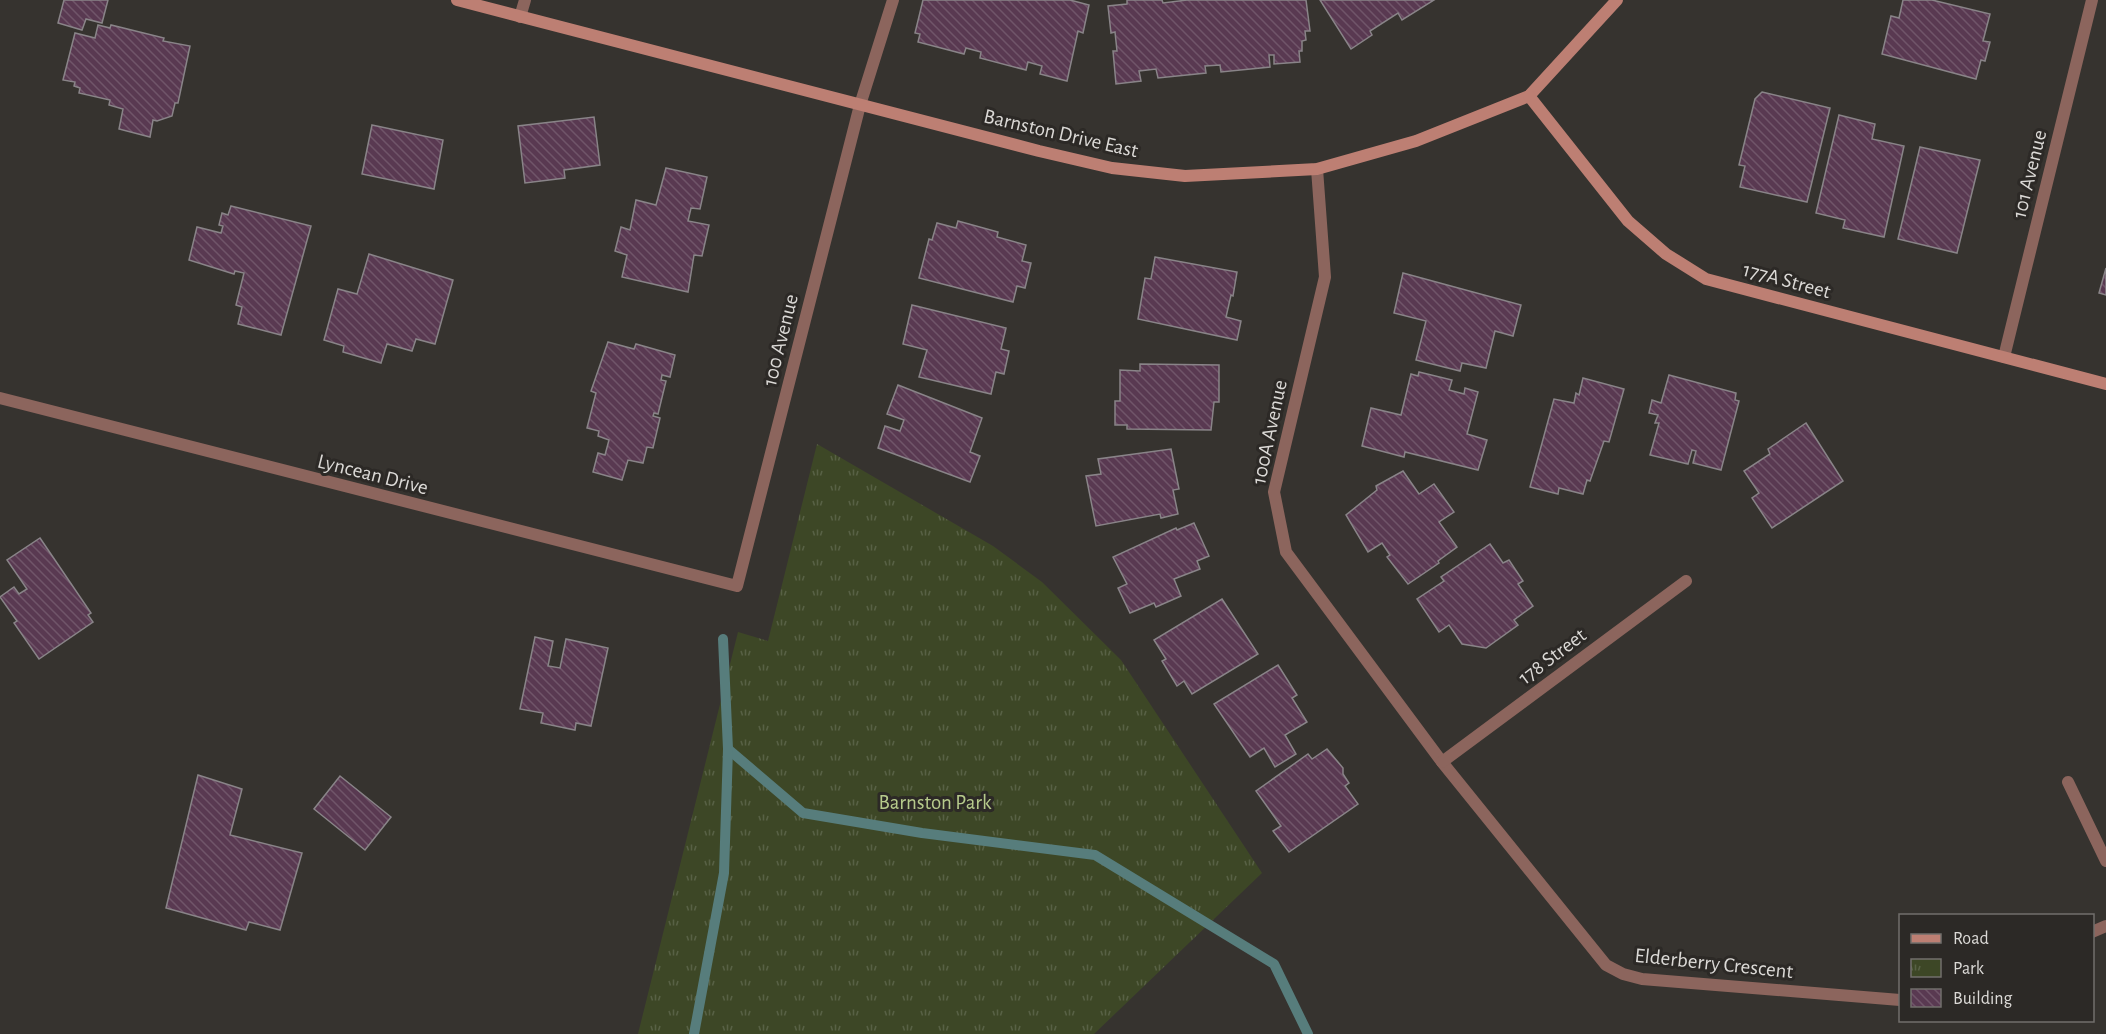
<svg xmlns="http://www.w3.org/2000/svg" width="2106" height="1034" font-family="'Alegreya Sans',sans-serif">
  <defs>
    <pattern id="park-tufts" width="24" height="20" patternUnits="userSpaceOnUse" patternTransform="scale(1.5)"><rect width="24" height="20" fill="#3d4726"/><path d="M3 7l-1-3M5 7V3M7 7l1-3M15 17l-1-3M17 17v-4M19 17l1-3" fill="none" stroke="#586145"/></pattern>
    <pattern id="building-back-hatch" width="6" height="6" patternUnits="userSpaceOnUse" patternTransform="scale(1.5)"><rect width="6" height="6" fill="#593951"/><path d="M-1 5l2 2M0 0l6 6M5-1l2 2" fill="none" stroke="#705569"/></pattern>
  </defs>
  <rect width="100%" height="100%" fill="#36332f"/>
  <polygon fill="url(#park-tufts)" points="817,444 993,546 1042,582 1121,660 1262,873 1094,1034 638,1034 738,632 768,641"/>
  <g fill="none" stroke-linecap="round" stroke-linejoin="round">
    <g stroke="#577d7c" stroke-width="10">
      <polyline points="728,749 803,813 922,833 1095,855 1274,964 1308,1034"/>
      <polyline points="694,1034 724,873 728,749 723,639"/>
    </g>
  </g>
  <g fill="url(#building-back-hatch)" stroke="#898488" stroke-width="1.5">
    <polygon points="64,0 108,0 102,23 86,19 82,30 58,23"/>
    <polygon points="923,0 1070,0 1089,5 1083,33 1078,31 1067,81 1040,74 1042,66 1028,62 1026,70 980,58 981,52 966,48 964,54 918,42 920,34 915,33"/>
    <polygon points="1127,0 1162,0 1163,3 1187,0 1306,0 1310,31 1305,31 1306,40 1302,41 1302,51 1299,51 1300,62 1274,64 1274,55 1269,55 1270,67 1221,72 1220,65 1205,66 1206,73 1158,78 1156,69 1139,71 1141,81 1116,84 1113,51 1117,51 1115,32 1111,33 1108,6 1127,4"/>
    <polygon points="1320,0 1434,0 1402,20 1398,13 1370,31 1372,35 1351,49"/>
    <polygon points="1903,0 1932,0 1990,14 1983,41 1990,42 1985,61 1981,60 1976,79 1882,54 1891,16 1899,18"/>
    <polygon points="98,25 110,28 111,25 164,38 163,41 190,46 178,103 175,103 172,116 157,121 153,120 150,137 119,129 123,109 109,105 110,100 79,93 80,88 74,86 75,82 63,80 75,33 95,38"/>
    <polygon points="1762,92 1830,108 1807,202 1740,187 1745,166 1739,165 1755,99"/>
    <polygon points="1839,115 1875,124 1872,139 1904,146 1884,237 1843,228 1845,220 1816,213"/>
    <polygon points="594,117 600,165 564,170 565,178 525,183 518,126"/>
    <polygon points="372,125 443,140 434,189 362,174"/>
    <polygon points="1920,147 1980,160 1957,253 1898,239"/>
    <polygon points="666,168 707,177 700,209 691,208 688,221 709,225 702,256 694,255 688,292 622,277 627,255 615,251 621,227 630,230 636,200 656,205"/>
    <polygon points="231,206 311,226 281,335 238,324 242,307 236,305 244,273 235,271 234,274 189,260 197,227 221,233 223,226 219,225 222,213 228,215"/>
    <polygon points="958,221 998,232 997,237 1026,245 1022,261 1031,263 1025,288 1017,286 1013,302 919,278 929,239 932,240 937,223 956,228"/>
    <polygon points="369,254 453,280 435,344 416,339 412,351 387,344 381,363 343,352 344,346 324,340 338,289 357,294"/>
    <polygon points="1155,257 1237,272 1233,296 1231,295 1226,317 1241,321 1237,340 1138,319 1145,278 1151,279"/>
    <polygon points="2106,268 2106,295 2099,293"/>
    <polygon points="1403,273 1521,305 1513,336 1495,331 1486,368 1462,363 1460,371 1416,360 1426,321 1394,313"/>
    <polygon points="912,305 1006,328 1001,349 1009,351 1004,374 996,372 991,394 919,377 927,350 903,344"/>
    <polygon points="608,342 634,349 636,344 675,355 670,377 662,375 661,380 666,381 658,414 654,413 653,416 660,418 653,448 647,447 643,463 628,460 622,480 593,472 598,453 605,455 609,440 598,436 599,431 587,428 596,393 591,391"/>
    <polygon points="1140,364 1219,365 1219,402 1214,402 1211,430 1127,429 1127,425 1115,425 1115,401 1120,401 1120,370 1140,371"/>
    <polygon points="1419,372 1452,380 1449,390 1464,394 1465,388 1478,392 1467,434 1487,440 1478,470 1405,452 1404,457 1362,446 1371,408 1401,415 1411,374 1418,376"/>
    <polygon points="1669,375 1736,393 1735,400 1739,401 1721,470 1693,463 1696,451 1692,450 1688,464 1650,455 1659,423 1655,423 1658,415 1649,413 1652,400 1661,403"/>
    <polygon points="1583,378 1624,389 1609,442 1604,441 1590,481 1587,480 1583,494 1559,488 1558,494 1530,487 1554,399 1574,403 1576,393 1579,395"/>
    <polygon points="898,385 982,418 970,452 980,456 970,482 878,448 885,426 900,431 904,420 887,414"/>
    <polygon points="1806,423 1843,481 1772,528 1752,498 1759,493 1744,471 1770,454 1768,449"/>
    <polygon points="1171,449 1179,489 1173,490 1178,514 1161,518 1160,514 1096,526 1086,476 1101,474 1098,459"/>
    <polygon points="1403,471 1419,494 1434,484 1454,512 1439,522 1457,547 1438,561 1439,563 1408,584 1387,557 1390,555 1382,543 1368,552 1346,515 1377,490 1376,486"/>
    <polygon points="1194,523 1209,556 1197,561 1200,569 1174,579 1181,596 1156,607 1154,603 1130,613 1118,588 1127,584 1113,557 1176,528 1177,530"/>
    <polygon points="40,538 91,613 88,615 93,622 39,659 14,623 17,621 0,597 14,587 19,594 27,589 7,560"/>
    <polygon points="1490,544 1503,563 1509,560 1523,581 1518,584 1533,606 1514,620 1518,625 1486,648 1462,644 1449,625 1439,632 1417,599 1444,581 1441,577"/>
    <polygon points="1222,599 1258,654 1192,694 1184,681 1177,686 1162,661 1166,659 1154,640"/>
    <polygon points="535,637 553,641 548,666 560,668 566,639 608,648 591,726 576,723 575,730 541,723 543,713 520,709"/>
    <polygon points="1278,665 1297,695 1292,698 1307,722 1285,735 1296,754 1275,767 1264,748 1250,757 1214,704"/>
    <polygon points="1327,749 1343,768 1343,774 1349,783 1345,786 1358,804 1289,852 1273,831 1281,826 1256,791 1308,754 1312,759"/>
    <polygon points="198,775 242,789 230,835 302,853 280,930 249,922 246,930 166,908"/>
    <polygon points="340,776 391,817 365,850 314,809"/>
  </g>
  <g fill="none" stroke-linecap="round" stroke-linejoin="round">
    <g stroke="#8c655d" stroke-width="12">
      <polyline points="520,17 525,0"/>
      <polyline points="860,105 893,0"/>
    </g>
    <g stroke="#8c655d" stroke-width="12">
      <polyline points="1317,169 1325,277 1274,492 1286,552 1442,762 1606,965 1623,974 1642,979 1900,1000"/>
      <polyline points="2004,357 2092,0"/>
      <polyline points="0,398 737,586 860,105"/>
      <polyline points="1442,762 1686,581"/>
      <polyline points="2068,782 2106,861"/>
      <polyline points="2092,932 2106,926"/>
    </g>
    <g stroke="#bd7f73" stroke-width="12">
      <polyline points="457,0 1039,151 1112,168 1185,176 1317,169 1416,141 1529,96 1617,0"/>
      <polyline points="1529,96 1628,221 1666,254 1706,279 2106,384"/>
    </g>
  </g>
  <g text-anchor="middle" stroke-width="6" stroke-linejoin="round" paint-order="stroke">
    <g font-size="21" fill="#dbd9d6" stroke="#2c2926">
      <text transform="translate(1061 133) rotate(13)" y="7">Barnston Drive East</text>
      <text transform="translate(2029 174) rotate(-76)" y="7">101 Avenue</text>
      <text transform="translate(1787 280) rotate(15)" y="7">177A Street</text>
      <text transform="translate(780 340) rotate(-76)" y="7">100 Avenue</text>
      <text transform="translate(1269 432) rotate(-78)" y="7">100A Avenue</text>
      <text transform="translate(373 474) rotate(14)" y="7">Lyncean Drive</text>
      <text transform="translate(1552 656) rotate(-37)" y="7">178 Street</text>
      <text transform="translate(1714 963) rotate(6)" y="7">Elderberry Crescent</text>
    </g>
    <g font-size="21" fill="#b6ca8b" stroke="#2c2926">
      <text x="935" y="809">Barnston Park</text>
    </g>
  </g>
  <rect x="1899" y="914" width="195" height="108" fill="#2c2926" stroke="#726f6c" stroke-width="1.5"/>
  <rect x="1911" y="934" width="30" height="9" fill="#bd7f73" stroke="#726f6c" stroke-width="1.5"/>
  <text x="1953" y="944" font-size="18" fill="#dbd9d6">Road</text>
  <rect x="1911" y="959" width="30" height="18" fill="url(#park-tufts)" stroke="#726f6c" stroke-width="1.5"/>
  <text x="1953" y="974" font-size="18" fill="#dbd9d6">Park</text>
  <rect x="1911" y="989" width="30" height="18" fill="url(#building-back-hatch)" stroke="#726f6c" stroke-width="1.5"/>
  <text x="1953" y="1004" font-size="18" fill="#dbd9d6">Building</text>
</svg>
